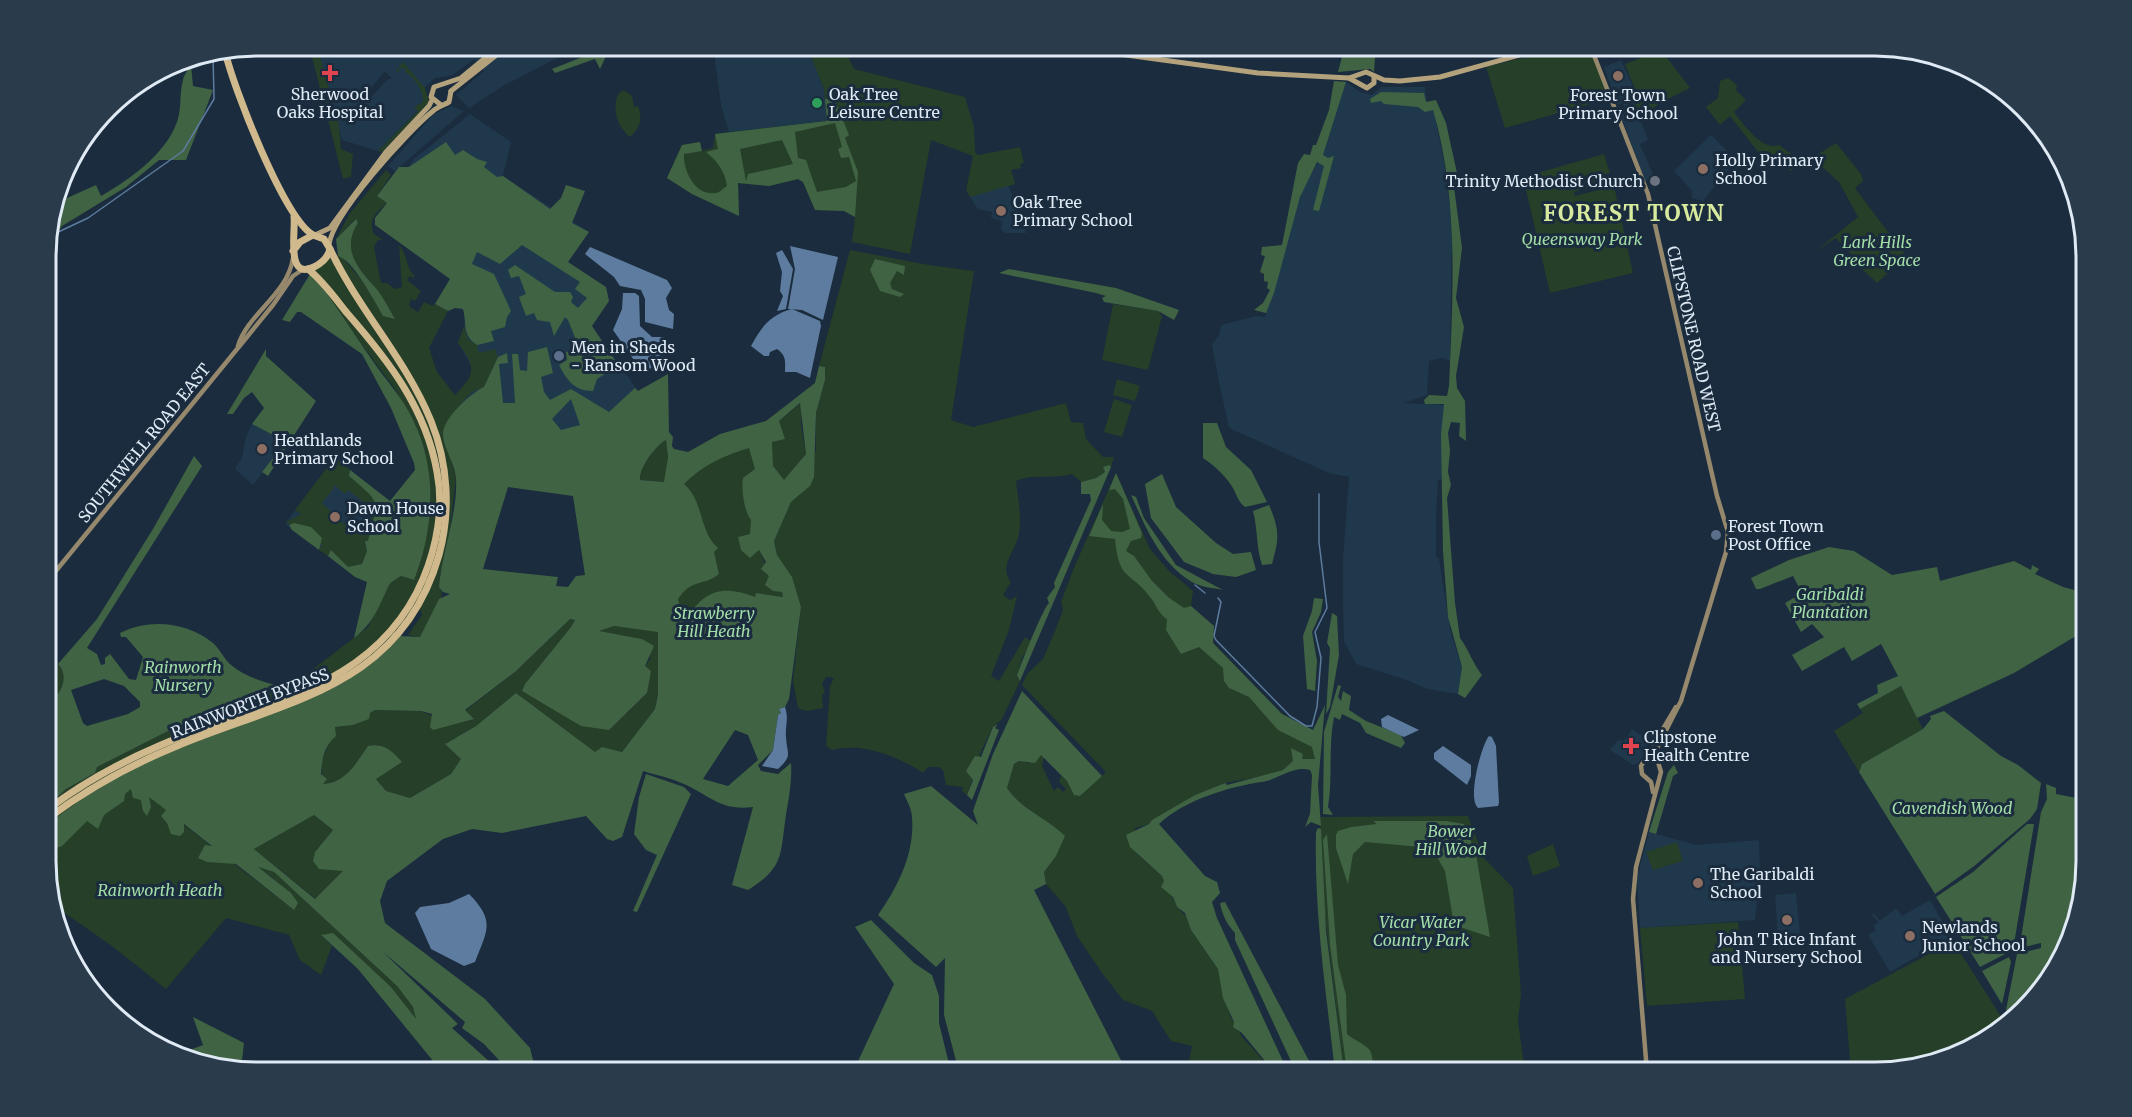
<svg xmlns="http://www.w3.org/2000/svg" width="2132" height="1117" font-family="Merriweather,serif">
  <rect width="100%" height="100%" fill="#1a2c3d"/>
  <g fill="#20384c" fill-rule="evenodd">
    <path d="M 317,45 L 582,45 L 503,86 L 469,108 L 456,95 L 484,71 L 474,59 L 453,75 L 435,78 L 422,90 L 425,100 L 421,107 L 378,151 L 342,140 ZM 385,71 L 392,79 L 388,79 L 353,117 L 350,114 Z"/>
    <polygon points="713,45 806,45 824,89 827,121 729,132 721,105"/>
    <polygon points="1621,60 1639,100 1634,103 1648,140 1640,144 1654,177 1645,181 1619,110 1624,107 1623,103 1617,105 1604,67"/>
    <polygon points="1346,82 1360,92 1372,95 1381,87 1425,87 1427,102 1434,112 1444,162 1452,222 1450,361 1442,358 1429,361 1427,395 1404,403 1444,405 1442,479 1438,480 1436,516 1436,556 1439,559 1451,634 1462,667 1458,694 1427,689 1407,680 1356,664 1344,641 1343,606 1343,560 1349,477 1329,473 1229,428 1219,382 1212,344 1219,335 1221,325 1256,316 1265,317 1300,197 1305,182 1323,155"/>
    <polygon points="452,106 464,111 395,171 388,166 434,114"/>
    <polygon points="470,114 511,142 503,176 589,232 568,262 606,287 609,301 592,326 638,391 616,418 459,460 446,420 455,395 472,376 472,367 458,343 466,320 463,309 469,293 389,234 418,196 401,177 414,159"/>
    <polygon points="1711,135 1736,160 1703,201 1692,198 1692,191 1674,171"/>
    <polygon points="1008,185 1024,225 1026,233 1006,233 1001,230 1002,221 991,218 992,212 978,209 970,197"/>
    <polygon points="252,424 286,442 253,485 235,469 242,457 246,437"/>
    <polygon points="335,457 390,502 383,512 364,581 285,524"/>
    <polygon points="1632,729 1652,742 1638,763 1633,765 1610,750 1618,740 1624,741"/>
    <polygon points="1649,832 1697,845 1759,840 1760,875 1755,920 1640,928 1637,878"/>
    <polygon points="1796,893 1801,945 1779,949 1775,895"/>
    <polygon points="1930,900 1951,937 1890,972 1868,935 1876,930 1873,926 1878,922 1872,915 1874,913 1880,921 1896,908 1902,916"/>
  </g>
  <g fill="#253f28" fill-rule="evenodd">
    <polygon points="309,45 317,45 339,125 341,149 353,154 351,177 343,179"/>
    <polygon points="806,45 843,48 844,56 849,58 854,69 965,97 974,127 975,152 978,155 1020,147 1024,163 1020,164 1021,168 1011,170 1015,184 970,197 966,190 973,156 931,140 910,254 852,242 855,217 844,211 815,210 803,182 798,179 769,186 738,183 739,216 692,194 667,178 682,145 700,142 702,151 713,148 715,134 827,121 824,89"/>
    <polygon points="1587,45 1599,69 1608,99 1505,128 1486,67 1569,46"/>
    <polygon points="1661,50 1690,88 1658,104 1641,120 1634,102 1639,100 1625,64"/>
    <path d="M 403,62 L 425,88 L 429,102 L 382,152 L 378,151 L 418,111 L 414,107 L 423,102 C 424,93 415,76 405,72 L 406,68 L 399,68 L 399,73 L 396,71 Z"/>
    <path d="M 1728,78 L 1737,85 L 1736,90 L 1746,100 L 1734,112 C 1743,124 1763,152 1779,145 L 1801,161 L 1791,171 L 1770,157 L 1766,162 L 1730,116 L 1720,125 L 1706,107 L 1718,98 L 1720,81 Z"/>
    <path d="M 624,90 L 632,96 L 634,107 L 638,106 C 643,119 640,128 630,137 C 617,126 612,110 618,94 Z"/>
    <polygon points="1836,143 1861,174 1863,181 1855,188 1888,232 1909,242 1897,265 1877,283 1849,257 1851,254 1836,238 1816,251 1858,217 1839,182 1812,158"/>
    <polygon points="1604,154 1610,173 1601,175 1602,181 1587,184 1588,188 1574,192 1575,196 1614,186 1633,273 1550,293 1523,177"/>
    <path d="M 386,170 L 391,175 L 377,196 L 387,203 C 376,213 368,219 374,234 L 383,240 L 378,240 L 374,247 L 381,283 L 387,283 L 395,289 L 402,287 L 399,245 C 408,255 406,269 415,276 L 414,278 L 410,276 L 407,280 L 421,291 L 415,301 L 411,299 L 409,306 L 418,312 L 424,302 L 433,306 L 435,304 L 448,311 L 429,348 L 437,372 L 455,395 C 476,374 476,367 458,343 L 464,326 L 468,339 L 477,345 L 479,353 L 495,349 L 498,357 L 484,387 L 472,392 L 463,401 L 447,423 L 443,433 L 456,477 L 450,531 L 440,575 L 442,596 L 420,637 L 408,635 L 422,615 L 420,609 L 407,629 L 407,626 C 344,705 244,722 155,759 L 166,811 L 294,910 L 272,877 L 259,870 L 258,867 L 274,872 L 397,986 L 413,1007 L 417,1021 L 391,987 L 321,935 L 332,946 L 321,975 L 300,960 L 289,935 L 226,918 L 166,989 L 112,946 L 53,905 L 47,888 L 47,851 L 62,845 L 50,823 L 47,825 L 47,801 L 50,805 L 66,789 L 95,773 L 97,767 L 172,729 L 267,694 L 308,673 L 368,627 L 389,584 L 401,576 L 413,580 L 431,503 L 425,452 L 397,392 L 310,274 L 332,256 L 341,256 L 395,319 C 389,309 383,296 375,287 C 358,269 341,249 358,223 L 355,219 L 336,239 L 350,213 Z"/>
    <path d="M 850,250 L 929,265 L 974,271 L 951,420 L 973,427 L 1066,403 L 1071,422 L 1083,423 L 1086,439 L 1103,457 L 1114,457 L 1111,467 L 1103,467 L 1105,472 L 1096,478 L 1081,482 L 1072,474 C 1054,480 1032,473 1016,481 C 1018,498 1022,517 1019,534 C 1016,551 998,566 1011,582 L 1003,595 L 1010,600 L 1017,596 L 1009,630 L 991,676 L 999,681 L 1025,637 L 1032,642 L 1022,658 L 1017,675 L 1020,681 L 1002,719 L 993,727 L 982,749 L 967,795 L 962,791 L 963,787 L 946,785 L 943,770 L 938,767 L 928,767 L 923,773 C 897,756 863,742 832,750 L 826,746 L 830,686 L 834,678 L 826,677 L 822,684 L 825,692 L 822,695 L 823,708 L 806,711 L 798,708 L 793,681 L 801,607 L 777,555 L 774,541 L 791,502 L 804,491 L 816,450 L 816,414 L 825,380 L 825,367 L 819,366 Z"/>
    <polygon points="1113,304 1158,311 1162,316 1148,370 1102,360"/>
    <polygon points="1117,379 1140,386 1135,401 1113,395"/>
    <polygon points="1114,399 1132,405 1122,437 1104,432"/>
    <polygon points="801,403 801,425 806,454 784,481 755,554 759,549 770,576 782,592 783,597 759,594 666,688 665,489 724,452 758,439"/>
    <path d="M 666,440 L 668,457 L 665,482 L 640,480 C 639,468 655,446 666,440 Z"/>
    <path d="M 335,457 L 350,470 L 349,476 L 375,498 L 377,513 L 374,516 L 368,541 L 365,541 L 367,551 L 362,564 L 348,567 L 331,551 L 328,556 L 319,550 L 322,545 L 286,522 L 301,514 L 295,510 ZM 333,484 L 345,494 L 348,490 L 373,509 L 369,515 L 372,518 L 365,526 L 351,515 L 344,524 L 322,503 L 334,488 Z"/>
    <path d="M 1116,473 L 1150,549 L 1169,571 L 1193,591 L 1191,606 L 1214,626 L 1213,643 L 1282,714 L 1313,730 L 1315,759 L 1264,776 L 1225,783 L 1195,795 L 1149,824 L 1135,828 L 1136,853 L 1162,876 L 1177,907 L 1189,919 L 1191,930 L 1218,969 L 1230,1016 L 1242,1037 L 1274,1072 L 1187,1072 L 1192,1046 L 1171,1041 L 1152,1011 L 1123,1000 L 1102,973 L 1077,936 L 1066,907 L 1046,884 L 1044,872 L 1064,836 C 1045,817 1023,810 1007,788 L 1014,764 L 1019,761 L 1029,763 L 1041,754 L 1044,757 L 1042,766 L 1054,791 L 1058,787 L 1063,792 L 1066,789 L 1059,782 L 1061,775 L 1080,796 L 1106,772 L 1022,685 L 1027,674 L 1043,659 L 1055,631 L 1063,610 L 1061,602 L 1073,570 Z"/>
    <path d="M 570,619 L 575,620 L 571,627 L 525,684 L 522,690 L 541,700 L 627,713 L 647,693 L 645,666 L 650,659 L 651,648 L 642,639 L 597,631 L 614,626 L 658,631 L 658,695 L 655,709 L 622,752 L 602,747 L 595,753 L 516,693 L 476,726 L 446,743 L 462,758 L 451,774 L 410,798 L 386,791 L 376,779 L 380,745 L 368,746 C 356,764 346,783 322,784 L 322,761 L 335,727 L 353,725 L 375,710 L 421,711 L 451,724 L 473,719 L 465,711 L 515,672 Z"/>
    <path d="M 58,664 C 71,678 59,697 46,706 L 46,678 Z"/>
    <polygon points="1901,686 1923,729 1862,764 1859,772 1834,731 1863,713 1860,709"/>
    <polygon points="314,815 333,830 315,852 344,871 316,899 254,849"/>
    <polygon points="1468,816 1484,858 1513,888 1521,994 1518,1021 1525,1072 1344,1072 1323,900 1320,817"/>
    <polygon points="1677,842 1683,861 1653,870 1646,852"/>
    <polygon points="1553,844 1560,866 1533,876 1527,856"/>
    <polygon points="1738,922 1745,999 1647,1006 1640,928"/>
    <polygon points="1953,941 2005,1023 1993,1037 1889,1072 1851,1072 1845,999"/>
  </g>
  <g fill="#406343" fill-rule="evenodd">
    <polygon points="1345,45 1376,45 1374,72 1370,69 1338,72"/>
    <polygon points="605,48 608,52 600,69 595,59 555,73 552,69"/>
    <path d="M 191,64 L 193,86 L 213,90 L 186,160 L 159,160 L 126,187 L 62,226 L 45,249 L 58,227 L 56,217 L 53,216 L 56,203 L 96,185 L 101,196 C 130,179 165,155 177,122 C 182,108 179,94 183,80 C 184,74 189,69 191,64 Z"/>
    <polygon points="1334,81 1346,82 1323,155 1328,158 1334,156 1319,211 1313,210 1324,166 1317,162 1300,197 1274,293 1266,313 1254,310 1263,303 1270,290 1267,288 1268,282 1264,281 1264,274 1260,272 1265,256 1261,255 1262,247 1282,245 1298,163 1304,154 1310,155 1313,145 1316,145 1329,110"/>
    <path d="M 1381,92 L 1424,93 L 1426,102 L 1436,100 L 1446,123 L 1459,182 L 1454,187 L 1462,248 L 1456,298 L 1464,327 L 1456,376 L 1457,388 L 1465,401 L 1466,441 L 1459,436 L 1460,423 L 1451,422 L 1448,433 L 1450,450 L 1448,472 L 1451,485 L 1447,498 L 1455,603 L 1460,638 C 1469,650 1473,664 1482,675 L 1465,698 L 1458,694 L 1462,667 L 1448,617 L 1443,551 L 1441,435 L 1444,404 L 1425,404 L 1424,400 L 1429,395 L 1447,396 L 1449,386 C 1453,295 1459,199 1433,110 L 1425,112 L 1418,107 L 1384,104 L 1381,101 L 1371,103 L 1370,99 Z"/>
    <path d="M 825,99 L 835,100 L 849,135 L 845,138 L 858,172 L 855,217 L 844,211 L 815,210 L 803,182 L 798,179 L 769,186 L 738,183 L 739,216 L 692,194 L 667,178 L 682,145 L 700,142 L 702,151 L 684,154 C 683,170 695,196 715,193 C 720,193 723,188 727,186 C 725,171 717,161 706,152 L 718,149 L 715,134 L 827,121 ZM 835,123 L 842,147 L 838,149 L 841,158 L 849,157 L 856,181 L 846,187 L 817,192 L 806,160 L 798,158 L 795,132 ZM 782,140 L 793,164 L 748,174 L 746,181 L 740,149 Z"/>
    <path d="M 446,142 L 455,155 L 463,150 L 477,159 L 487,162 L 484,167 L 497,177 L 503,176 L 550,209 L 561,198 L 566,185 L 585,191 L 572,223 L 589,232 L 568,262 L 606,287 L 609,301 L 592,326 L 618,365 L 597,379 L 593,391 C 574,391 567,380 559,365 L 567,360 L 566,352 L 580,350 L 568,320 L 565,317 L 554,336 L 550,322 L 537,320 L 534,313 L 526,316 L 519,297 L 526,294 L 519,276 L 511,278 L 508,270 L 515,265 L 555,292 L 570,292 L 573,297 L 571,302 L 578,308 L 587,298 L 575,289 L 580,282 L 522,245 L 500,264 L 477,252 L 472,264 L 494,274 L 511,311 L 507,317 L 505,327 L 491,331 L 494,341 L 477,345 C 462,335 467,324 463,309 L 455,308 L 448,311 L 435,304 L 450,279 L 375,225 L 375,218 L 387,203 L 377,196 L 399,167 L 409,167 Z"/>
    <path d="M 356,219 L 358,223 C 341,249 358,269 375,287 C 383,296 389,309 395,319 L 383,316 C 375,302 353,260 338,256 L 336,239 Z"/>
    <polygon points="875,259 905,266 904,275 897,271 890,283 892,289 904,294 900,297 880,291 870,270"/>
    <polygon points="1009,269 1116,288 1179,310 1174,320 1158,311 1104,302 1102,298 1106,296 1096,293 999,273"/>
    <path d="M 310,274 L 325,291 C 343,316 359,342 377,367 C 390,385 404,400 413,420 C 438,470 434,529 414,580 L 401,576 C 398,578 391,582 389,585 C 379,606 374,623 354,638 L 367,582 L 355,577 L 328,556 L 331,550 L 348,567 L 362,564 L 367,551 L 365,541 L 368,541 C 378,499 383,505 349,476 L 350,470 L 390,501 L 415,470 L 414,463 L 391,408 L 362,354 L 301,312 L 297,312 L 290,322 L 282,320 Z"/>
    <path d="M 547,347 L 553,373 L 541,377 L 544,392 L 550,400 L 571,389 L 609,412 L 635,388 L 638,391 L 668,374 L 669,432 L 673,437 L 672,446 L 674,449 L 688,452 L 720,434 L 766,421 L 815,383 L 819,366 L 825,367 L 825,380 L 816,413 L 814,477 L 810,486 L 791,502 L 774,541 L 777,555 L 792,577 L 801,607 L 789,699 L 785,707 L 779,709 L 781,713 L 778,715 L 773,750 L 758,765 L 761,771 L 778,774 L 791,763 C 792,782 789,797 786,815 C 780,854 785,867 748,890 L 732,885 L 753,807 C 720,811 711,796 684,784 C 671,778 656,775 643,771 L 622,837 L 613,841 L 607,839 L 586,816 L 502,833 L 472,829 L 443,839 L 387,881 L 380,901 L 385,923 L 485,999 L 530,1048 L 536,1072 L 521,1072 L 513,1066 L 518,1072 L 510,1072 L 484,1044 L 462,1028 L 465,1022 L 382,951 L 458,1024 L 452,1028 L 501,1072 L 442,1072 L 358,969 L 321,935 L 333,933 L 391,987 L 416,1019 L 413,1007 L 397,986 L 274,872 L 258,867 L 291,893 L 298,903 L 294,910 L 236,864 L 207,862 L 198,858 L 205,845 L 212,846 L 184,824 L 184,832 L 180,836 L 171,834 L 167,823 L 161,816 L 166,810 L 149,797 L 151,807 L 147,816 L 143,811 L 141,800 L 133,798 L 131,789 L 125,794 L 124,801 L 104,815 L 98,829 L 87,821 L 62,846 L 47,851 L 47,825 C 81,799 116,774 156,758 C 183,747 210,736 238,726 C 303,701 351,690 400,636 L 420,637 L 439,599 L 450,594 L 443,592 L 439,587 C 442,551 458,514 456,478 C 455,463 443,448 443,434 C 443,418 471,393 484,387 L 498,357 L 507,353 L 508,363 L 499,364 L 503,403 L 515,403 L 512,354 L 518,354 L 520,370 L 527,371 L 528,352 ZM 571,399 L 580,425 L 561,430 L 552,419 ZM 800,403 L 806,454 L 784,480 L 773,466 L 772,442 L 785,439 L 779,421 ZM 666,440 L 668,457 L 664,482 L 640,480 C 639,468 655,446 666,440 ZM 749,448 L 755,469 L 743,478 C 741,489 744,511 751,520 L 750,534 L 738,537 L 741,550 L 750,558 L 759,550 L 766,562 L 761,569 L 769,576 L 765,585 L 773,591 L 782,592 L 783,597 L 756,593 L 755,597 C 721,584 703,591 685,621 L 679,620 L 682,614 L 678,599 C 692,578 703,587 719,574 L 714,552 L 718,548 C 699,532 704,501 684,484 C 703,465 725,455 749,448 ZM 508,487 L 573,496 L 585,575 L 576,576 L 568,587 L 556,586 L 558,577 L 483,569 ZM 570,619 L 575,620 L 571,627 L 525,684 L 522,691 L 581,726 L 609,730 L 647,693 L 651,671 L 645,666 L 654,646 L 642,639 L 599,631 L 614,626 L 658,632 L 658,695 L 655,709 L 622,752 L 602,747 L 595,752 L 516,693 L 476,726 L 445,744 L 461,759 L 451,774 L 410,798 L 386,791 L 376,779 L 402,762 C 392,751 384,743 368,746 C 356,763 346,783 323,784 L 327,779 L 321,774 C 322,759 324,746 336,736 L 335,727 L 353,725 L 369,719 L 370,713 L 375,710 L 421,711 L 432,714 L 430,727 L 433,730 L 474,719 L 465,710 L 515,672 ZM 735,730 L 748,735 L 758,760 L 728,786 L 703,779 ZM 314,815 L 333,830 L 315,852 L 313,861 L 319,869 L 343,871 L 315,899 L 254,849 Z"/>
    <polygon points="266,349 266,356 316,401 268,476 262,472 286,442 252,424 264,408 252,392 244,398 233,414 227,414"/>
    <path d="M 1203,423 L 1217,423 L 1226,447 L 1251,470 L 1267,502 L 1245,507 C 1238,501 1238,498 1234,490 C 1228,478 1214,465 1203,458 Z"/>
    <path d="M 194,456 L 202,466 L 87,648 L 97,654 L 101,665 L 105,664 L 105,658 L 110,654 L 129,679 L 136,680 L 143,657 L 126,637 L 121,637 L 120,633 C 150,618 187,622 213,643 C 220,649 224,659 231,665 C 245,677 264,682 282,687 L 172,729 L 97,767 L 95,773 L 66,789 L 49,805 L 47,801 L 46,706 C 59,697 71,678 58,664 L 97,619 L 153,529 ZM 104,679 L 124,686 L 140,702 L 140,707 L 128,714 L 87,726 L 83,723 L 71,690 Z"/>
    <path d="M 1109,465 L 1111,467 L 1020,681 L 1017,675 C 1022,662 1042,610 1049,603 L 1047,598 L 1055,587 L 1054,583 L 1091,500 L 1090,494 L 1081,494 L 1081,482 L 1096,478 L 1105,472 L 1103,467 Z"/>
    <path d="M 1116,473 L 1142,533 L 1141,538 L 1131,541 L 1126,551 L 1134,556 L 1152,581 L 1168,597 L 1184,608 L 1191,606 L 1214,626 L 1213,643 L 1282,714 L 1313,730 L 1325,705 L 1318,785 L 1321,826 L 1311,822 L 1305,827 L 1310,814 L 1312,775 L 1310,770 C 1293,765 1278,780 1261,782 C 1229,787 1184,800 1159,824 L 1205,876 L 1217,882 L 1220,893 L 1212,902 L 1217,918 L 1288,1072 L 1274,1072 L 1242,1033 L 1233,1027 L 1234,1022 L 1223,998 L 1218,969 L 1191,930 L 1185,913 L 1177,907 L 1173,897 L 1161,887 L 1164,881 L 1162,876 L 1130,847 L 1126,835 L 1149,824 L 1152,820 L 1195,795 L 1225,783 L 1227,785 L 1283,770 L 1293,761 L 1291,748 L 1303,754 L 1302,759 L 1315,759 L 1312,747 L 1278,730 L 1249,697 L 1229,688 L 1224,681 L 1223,668 L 1199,647 L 1181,654 L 1166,630 L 1167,619 C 1159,615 1156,604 1150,597 C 1130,570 1119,582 1115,539 L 1089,536 L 1103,504 L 1102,520 L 1111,531 L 1122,532 L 1130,529 L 1123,499 L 1115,489 L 1109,490 Z"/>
    <polygon points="1162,474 1176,507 1216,543 1233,554 1251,552 1256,570 1236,577 1228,576 1213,574 1184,562 1151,518 1145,484"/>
    <path d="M 1131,495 L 1136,497 L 1144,518 L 1176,565 L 1223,590 C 1214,588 1200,587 1192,582 C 1160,563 1146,528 1131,495 Z"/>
    <path d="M 1269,505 C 1280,530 1279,539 1272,564 L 1262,565 C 1256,547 1258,530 1253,511 Z"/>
    <polygon points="294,523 311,527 322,538 319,550 292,530 289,525"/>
    <polygon points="1829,547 1854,551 1892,575 1937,567 1940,581 2014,561 2031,570 2032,565 2039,569 2035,574 2063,587 2086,593 2086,630 2014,673 1917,718 1901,686 1860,709 1857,704 1878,693 1877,685 1898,676 1881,644 1852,661 1844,647 1802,671 1792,655 1824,637 1812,624 1801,632 1785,603 1802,593 1793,576 1760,589 1756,589 1751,578 1789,560"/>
    <polygon points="1314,598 1323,599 1321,612 1312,632 1317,661 1315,691 1307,689 1303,636 1312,611"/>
    <polygon points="1332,613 1337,616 1339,655 1330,707 1326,714 1330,648 1327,643"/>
    <path d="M 1338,685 L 1341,686 L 1338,697 L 1341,701 L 1343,691 L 1351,696 L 1349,710 L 1366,721 L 1401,735 L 1405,743 L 1401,748 L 1366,733 L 1360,723 L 1342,714 L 1340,720 L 1334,717 C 1328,747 1333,777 1328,807 L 1333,815 L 1323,814 L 1324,732 Z"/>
    <path d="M 1022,691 L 1102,776 L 1080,796 L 1074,795 L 1067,781 L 1041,755 L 1035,763 L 1019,761 L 1014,764 L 1007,788 C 1022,810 1046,817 1065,836 L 1056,856 L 1044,872 L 1046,884 L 1034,890 L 1127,1072 L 959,1072 L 944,1015 L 945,958 L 936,967 L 878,915 C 898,887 915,853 912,817 C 912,810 907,801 904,794 L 931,786 L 978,825 L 973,811 L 993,754 Z"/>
    <polygon points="1944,711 2001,756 2018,765 2041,783 2037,809 2030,819 1973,867 1935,894 1859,772 1862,764 1923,729 1931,719 1930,716"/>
    <polygon points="998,724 995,728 999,730 972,800 967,795 973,780 966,771 975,756 981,757 993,727"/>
    <polygon points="1674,765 1678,773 1673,776 1656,834 1649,832 1668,772"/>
    <polygon points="646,774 684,787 691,794 637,912 633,911 657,855 646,850 634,834 639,797"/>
    <polygon points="2046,784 2056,788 2056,794 2087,800 2087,861 2065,954 2010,1017 2006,1010 2017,954 2041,948 2041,943 2024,947 2021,938 2041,812 2047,799"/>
    <polygon points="1373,821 1446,821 1464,824 1476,854 1490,937 1454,925 1445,871 1437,857 1438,852 1432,848 1365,842 1353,854 1348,884 1336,848 1336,835 1338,831 1351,827 1377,824"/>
    <polygon points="2027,824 2034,824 2013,950 1980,967 1936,897 1973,872"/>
    <path d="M 1318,828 L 1321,829 L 1326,931 L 1344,1072 L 1335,1072 C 1326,991 1314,913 1316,832 Z"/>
    <path d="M 1327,834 L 1338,965 L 1346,995 L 1347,1034 C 1361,1046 1379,1045 1370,1072 L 1347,1072 L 1330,944 L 1323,840 Z"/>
    <path d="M 1225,902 L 1315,1072 L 1296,1072 L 1235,940 L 1235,933 C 1227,925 1222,914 1220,903 Z"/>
    <polygon points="871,920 914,963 932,975 939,996 939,1023 951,1072 853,1072 894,984 855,927"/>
    <polygon points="2009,957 2011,962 2002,1004 1982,971"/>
    <polygon points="193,1017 244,1043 241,1068 179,1054 203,1045"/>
  </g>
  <g fill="#5d7c9f">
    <polygon points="790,246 838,257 823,320 802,310 788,309 795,269"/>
    <polygon points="590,247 667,280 672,288 666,298 669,310 674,314 673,329 645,322 645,299 641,290 620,286 614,277 585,254"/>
    <polygon points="782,250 793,269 786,309 777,311 783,296 780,291 782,272 776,253"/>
    <path d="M 623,293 L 635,293 L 639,296 L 640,326 L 652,337 L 663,337 L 667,340 C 669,359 658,364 643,373 L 613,330 L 622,309 Z"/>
    <path d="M 792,309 L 820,321 L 821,326 L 810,378 L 796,372 L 785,372 C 785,362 787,356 777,349 L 770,352 L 769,356 L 764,356 L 751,346 C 762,326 770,315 792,309 Z"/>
    <path d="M 785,707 C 789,719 785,726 786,737 C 787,755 793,755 778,769 L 762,766 L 773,750 L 778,715 L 781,713 L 779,709 Z"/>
    <polygon points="1388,715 1419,730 1404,737 1382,727 1381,719"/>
    <path d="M 1489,736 L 1492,737 L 1496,746 L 1499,803 L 1498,806 L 1478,808 C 1467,799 1481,746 1489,736 Z"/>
    <polygon points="1443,746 1471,765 1471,776 1467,785 1434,759 1434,753"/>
    <path d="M 469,894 C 496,921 487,931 475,962 L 464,966 L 431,949 L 415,913 L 420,907 L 449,903 Z"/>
  </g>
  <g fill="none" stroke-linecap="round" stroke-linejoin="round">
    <g stroke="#5d7c9f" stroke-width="1.5">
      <polyline points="54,234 88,218 183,151 214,99 213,54"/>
      <polyline points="1195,585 1205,593"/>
      <polyline points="1218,598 1221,602 1214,636 1216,640 1290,716 1306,726 1312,726 1317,707 1321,658 1315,632 1327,608 1319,542 1319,494"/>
    </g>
    <g stroke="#96886c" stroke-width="4.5">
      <polyline points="1590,45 1648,194 1717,496 1728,532 1726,552 1681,701 1655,752 1661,772 1636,867 1633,899 1647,1072"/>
      <path d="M 238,346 C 248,313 288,294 293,258"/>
      <polyline points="46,583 273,305 293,276 302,270"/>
      <polyline points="1653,792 1651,782 1642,774 1641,766 1676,707"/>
    </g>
    <g stroke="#b4a27d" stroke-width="5">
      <polyline points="1053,45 1258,73 1349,78 1366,72 1384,80 1400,81 1440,77 1556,45"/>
      <polyline points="1349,78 1367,88 1374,83 1374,76"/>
      <polyline points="451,91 509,45"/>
      <polyline points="441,105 431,97 434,87 461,78 501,45"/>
      <polyline points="315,235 330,228 386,152 429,106 432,100"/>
      <path d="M 329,245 C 332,215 408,131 433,111 C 438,107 444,105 449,102 L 451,91"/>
    </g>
    <g stroke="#d0ba8d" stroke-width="7">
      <path d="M 225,51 C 233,87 284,218 313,235"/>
      <path d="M 293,251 L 300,242 L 313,235 L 324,239 L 330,249 C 328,258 322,263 314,267 C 285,281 296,231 294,217"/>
      <path d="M 47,810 C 81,784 121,762 161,745 C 260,703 376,690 423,579 C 437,546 444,507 437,472 C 426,409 389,361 347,313 C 335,298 323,281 308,269"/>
      <path d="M 47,819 C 87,789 130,765 177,746 C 287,700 401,688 439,555 C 451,511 448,463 431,421 C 406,359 358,309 330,249"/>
    </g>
  </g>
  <g fill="#e0444e" stroke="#1a2c3d" stroke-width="2">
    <path d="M327 64h6v6h6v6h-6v6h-6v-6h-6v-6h6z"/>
    <path d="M1628 737h6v6h6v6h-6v6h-6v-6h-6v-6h6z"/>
  </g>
  <g fill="#8d6e63" stroke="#1a2c3d" stroke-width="2">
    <circle cx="1618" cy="76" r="6"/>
    <circle cx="1703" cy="169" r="6"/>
    <circle cx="1001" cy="211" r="6"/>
    <circle cx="262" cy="449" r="6"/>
    <circle cx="335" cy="517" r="6"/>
    <circle cx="1698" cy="883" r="6"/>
    <circle cx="1787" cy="920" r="6"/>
    <circle cx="1910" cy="936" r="6"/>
  </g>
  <circle fill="#2e9e5b" stroke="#1a2c3d" stroke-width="2" cx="817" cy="103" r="6"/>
  <circle fill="#6b7280" stroke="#1a2c3d" stroke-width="2" cx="1655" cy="181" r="6"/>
  <g fill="#5c6f8a" stroke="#1a2c3d" stroke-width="2">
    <circle cx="559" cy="356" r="6"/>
    <circle cx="1716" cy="535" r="6"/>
  </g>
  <g text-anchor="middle" stroke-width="6" stroke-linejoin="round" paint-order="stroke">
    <g font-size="16" fill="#dfeaf5" stroke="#1a2c3d" text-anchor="start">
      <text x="330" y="100" text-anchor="middle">Sherwood<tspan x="330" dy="18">Oaks Hospital</tspan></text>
      <text x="829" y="100">Oak Tree<tspan x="829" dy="18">Leisure Centre</tspan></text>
      <text x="1618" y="101" text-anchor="middle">Forest Town<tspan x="1618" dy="18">Primary School</tspan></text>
      <text x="1715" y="166">Holly Primary<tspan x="1715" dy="18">School</tspan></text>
      <text x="1643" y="187" text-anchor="end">Trinity Methodist Church</text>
      <text x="1013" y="208">Oak Tree<tspan x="1013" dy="18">Primary School</tspan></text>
      <text x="571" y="353">Men in Sheds<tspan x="571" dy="18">- Ransom Wood</tspan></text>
      <text x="274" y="446">Heathlands<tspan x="274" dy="18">Primary School</tspan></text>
      <text x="347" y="514">Dawn House<tspan x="347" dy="18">School</tspan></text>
      <text x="1728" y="532">Forest Town<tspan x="1728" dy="18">Post Office</tspan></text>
      <text x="1644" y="743">Clipstone<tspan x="1644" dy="18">Health Centre</tspan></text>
      <text x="1710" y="880">The Garibaldi<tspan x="1710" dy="18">School</tspan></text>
      <text x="1922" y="933">Newlands<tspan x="1922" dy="18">Junior School</tspan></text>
      <text x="1787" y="945" text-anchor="middle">John T Rice Infant<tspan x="1787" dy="18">and Nursery School</tspan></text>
    </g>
    <g font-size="16" font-style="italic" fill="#a3dea8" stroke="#1a2c3d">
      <text x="1582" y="245">Queensway Park</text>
      <text x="1877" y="248">Lark Hills<tspan x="1877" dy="18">Green Space</tspan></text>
      <text x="1830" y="600">Garibaldi<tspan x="1830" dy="18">Plantation</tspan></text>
      <text x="714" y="619">Strawberry<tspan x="714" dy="18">Hill Heath</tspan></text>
      <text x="183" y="673">Rainworth<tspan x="183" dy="18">Nursery</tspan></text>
      <text x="1952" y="814">Cavendish Wood</text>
      <text x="1451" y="837">Bower<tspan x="1451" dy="18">Hill Wood</tspan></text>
      <text x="160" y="896">Rainworth Heath</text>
      <text x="1421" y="928">Vicar Water<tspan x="1421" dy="18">Country Park</tspan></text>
    </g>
    <g font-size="16" fill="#dfeaf5" stroke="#1a2c3d">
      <text transform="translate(1694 339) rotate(77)" y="6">CLIPSTONE ROAD WEST</text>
      <text transform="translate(144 443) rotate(-51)" y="6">SOUTHWELL ROAD EAST</text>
      <text transform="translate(250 703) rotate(-21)" y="6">RAINWORTH BYPASS</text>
    </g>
    <g font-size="22" font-weight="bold" letter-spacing="1.5" fill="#d7ea9e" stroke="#1a2c3d">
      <text x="1634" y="221">FOREST TOWN</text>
    </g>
  </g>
  <path d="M0 0H2132V1117H0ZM257 56H1875A201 201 0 0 1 2076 257V861A201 201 0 0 1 1875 1062H257A201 201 0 0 1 56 861V257A201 201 0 0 1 257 56Z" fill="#2a3b4c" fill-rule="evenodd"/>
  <path fill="none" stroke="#dfeaf5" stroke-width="3" d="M257 56H1875A201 201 0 0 1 2076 257V861A201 201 0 0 1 1875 1062H257A201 201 0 0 1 56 861V257A201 201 0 0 1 257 56Z"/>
</svg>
